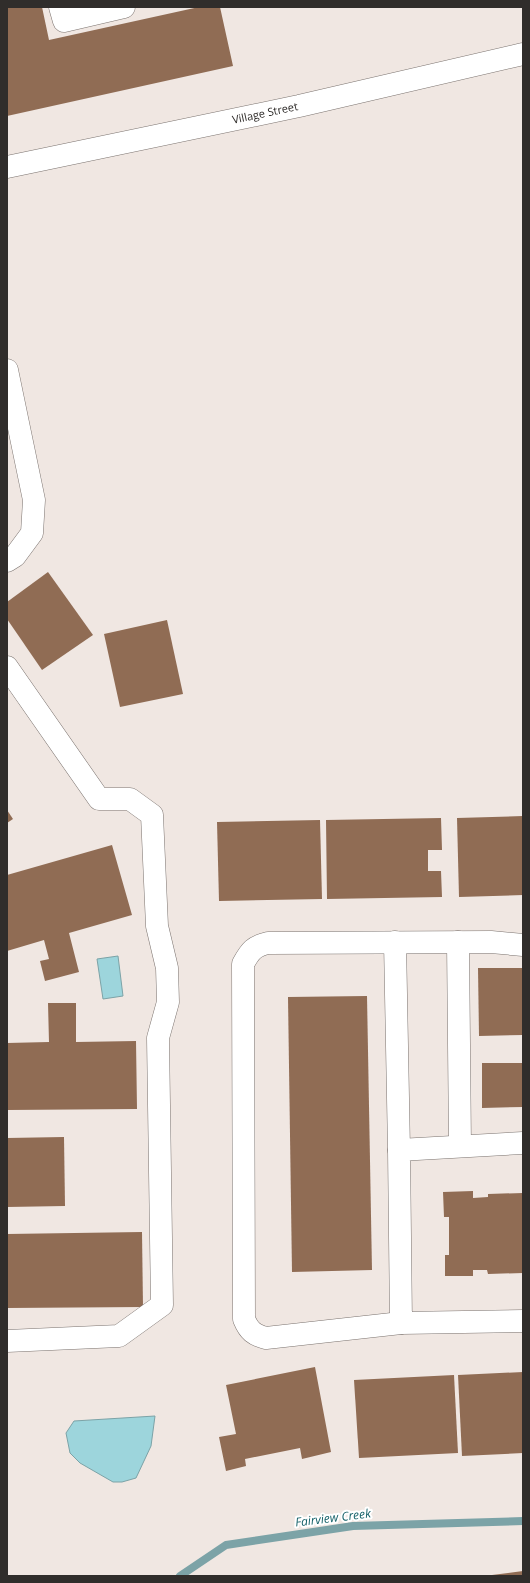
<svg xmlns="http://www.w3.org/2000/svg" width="530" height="1583" font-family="'Open Sans',sans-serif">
  <rect width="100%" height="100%" fill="#f0e7e2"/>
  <g fill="#9dd5dc" stroke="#7ca3a7">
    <polygon points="118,956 123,996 103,999 97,959"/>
    <polygon points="155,1416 151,1446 136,1478 122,1482 113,1482 80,1463 70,1453 66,1433 74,1421"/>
  </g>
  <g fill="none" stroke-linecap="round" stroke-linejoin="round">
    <polyline stroke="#7ca3a7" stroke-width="8" points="180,1576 226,1545 353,1526 523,1521"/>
  </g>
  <g fill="#906c54">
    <polygon points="7,7 42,7 49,40 199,7 220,7 233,66 7,116"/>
    <polygon points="48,572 93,635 42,670 7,619 7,602"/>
    <polygon points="167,620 183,694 120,707 104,634"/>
    <polygon points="7,810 13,819 7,823"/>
    <polygon points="523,816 523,895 459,897 457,818"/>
    <polygon points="441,818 442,850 428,850 428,871 441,871 442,897 327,899 326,820"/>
    <polygon points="320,820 322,899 219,901 217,822"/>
    <polygon points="112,845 132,915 69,933 79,972 45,981 40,961 49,959 44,940 7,951 7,875"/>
    <polygon points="478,968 523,968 523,1035 479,1036"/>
    <polygon points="367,996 372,1270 292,1272 288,997"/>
    <polygon points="48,1003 76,1003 76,1042 136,1041 137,1109 7,1110 7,1043 49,1042"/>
    <polygon points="482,1063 523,1063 523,1107 482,1108"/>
    <polygon points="64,1137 65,1206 7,1207 7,1138"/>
    <polygon points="473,1191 473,1198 488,1197 488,1194 523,1193 523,1273 488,1274 487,1270 473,1270 473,1276 445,1276 445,1255 449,1255 449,1217 444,1217 443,1192"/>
    <polygon points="142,1232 143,1307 7,1308 7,1234"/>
    <polygon points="315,1367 331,1452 302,1459 300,1448 245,1459 246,1466 226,1471 219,1437 236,1434 226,1385"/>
    <polygon points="523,1372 523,1453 462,1456 458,1375"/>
    <polygon points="454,1375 458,1453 359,1458 354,1380"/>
    <polygon points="523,1571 523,1576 493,1576 492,1575"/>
  </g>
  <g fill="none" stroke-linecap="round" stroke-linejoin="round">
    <g stroke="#7b736f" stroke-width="23">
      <g id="minor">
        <polyline points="60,7 64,21 124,7"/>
        <polyline points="7,167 299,106 523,54"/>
        <polyline points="7,370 34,500 32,533 15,556 7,561"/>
        <polyline points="7,667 99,799 130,799 152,815 157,926 167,968 168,1002 158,1038 162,1305 119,1336 7,1341"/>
        <polyline points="395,942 399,1150"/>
        <polyline points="458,942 460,1146"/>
        <polyline points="523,1143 399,1150 401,1323 523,1321"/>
        <path d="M 401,1323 L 266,1338 C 254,1335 249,1331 244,1319 L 243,964 C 250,951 254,946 268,943 L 491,942 L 523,945"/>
      </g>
    </g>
    <use href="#minor" stroke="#fff" stroke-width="22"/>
  </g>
  <g text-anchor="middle" stroke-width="4" stroke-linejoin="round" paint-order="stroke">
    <g font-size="11" fill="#302d2b" stroke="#fff">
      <text transform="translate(265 113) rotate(-12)" y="4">Village Street</text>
    </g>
    <g font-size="12" font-style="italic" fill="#125f67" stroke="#fff">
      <text transform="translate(333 1518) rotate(-7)" y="4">Fairview Creek</text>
    </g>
  </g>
  <rect width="530" height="1583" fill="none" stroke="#302d2b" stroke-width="16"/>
</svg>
